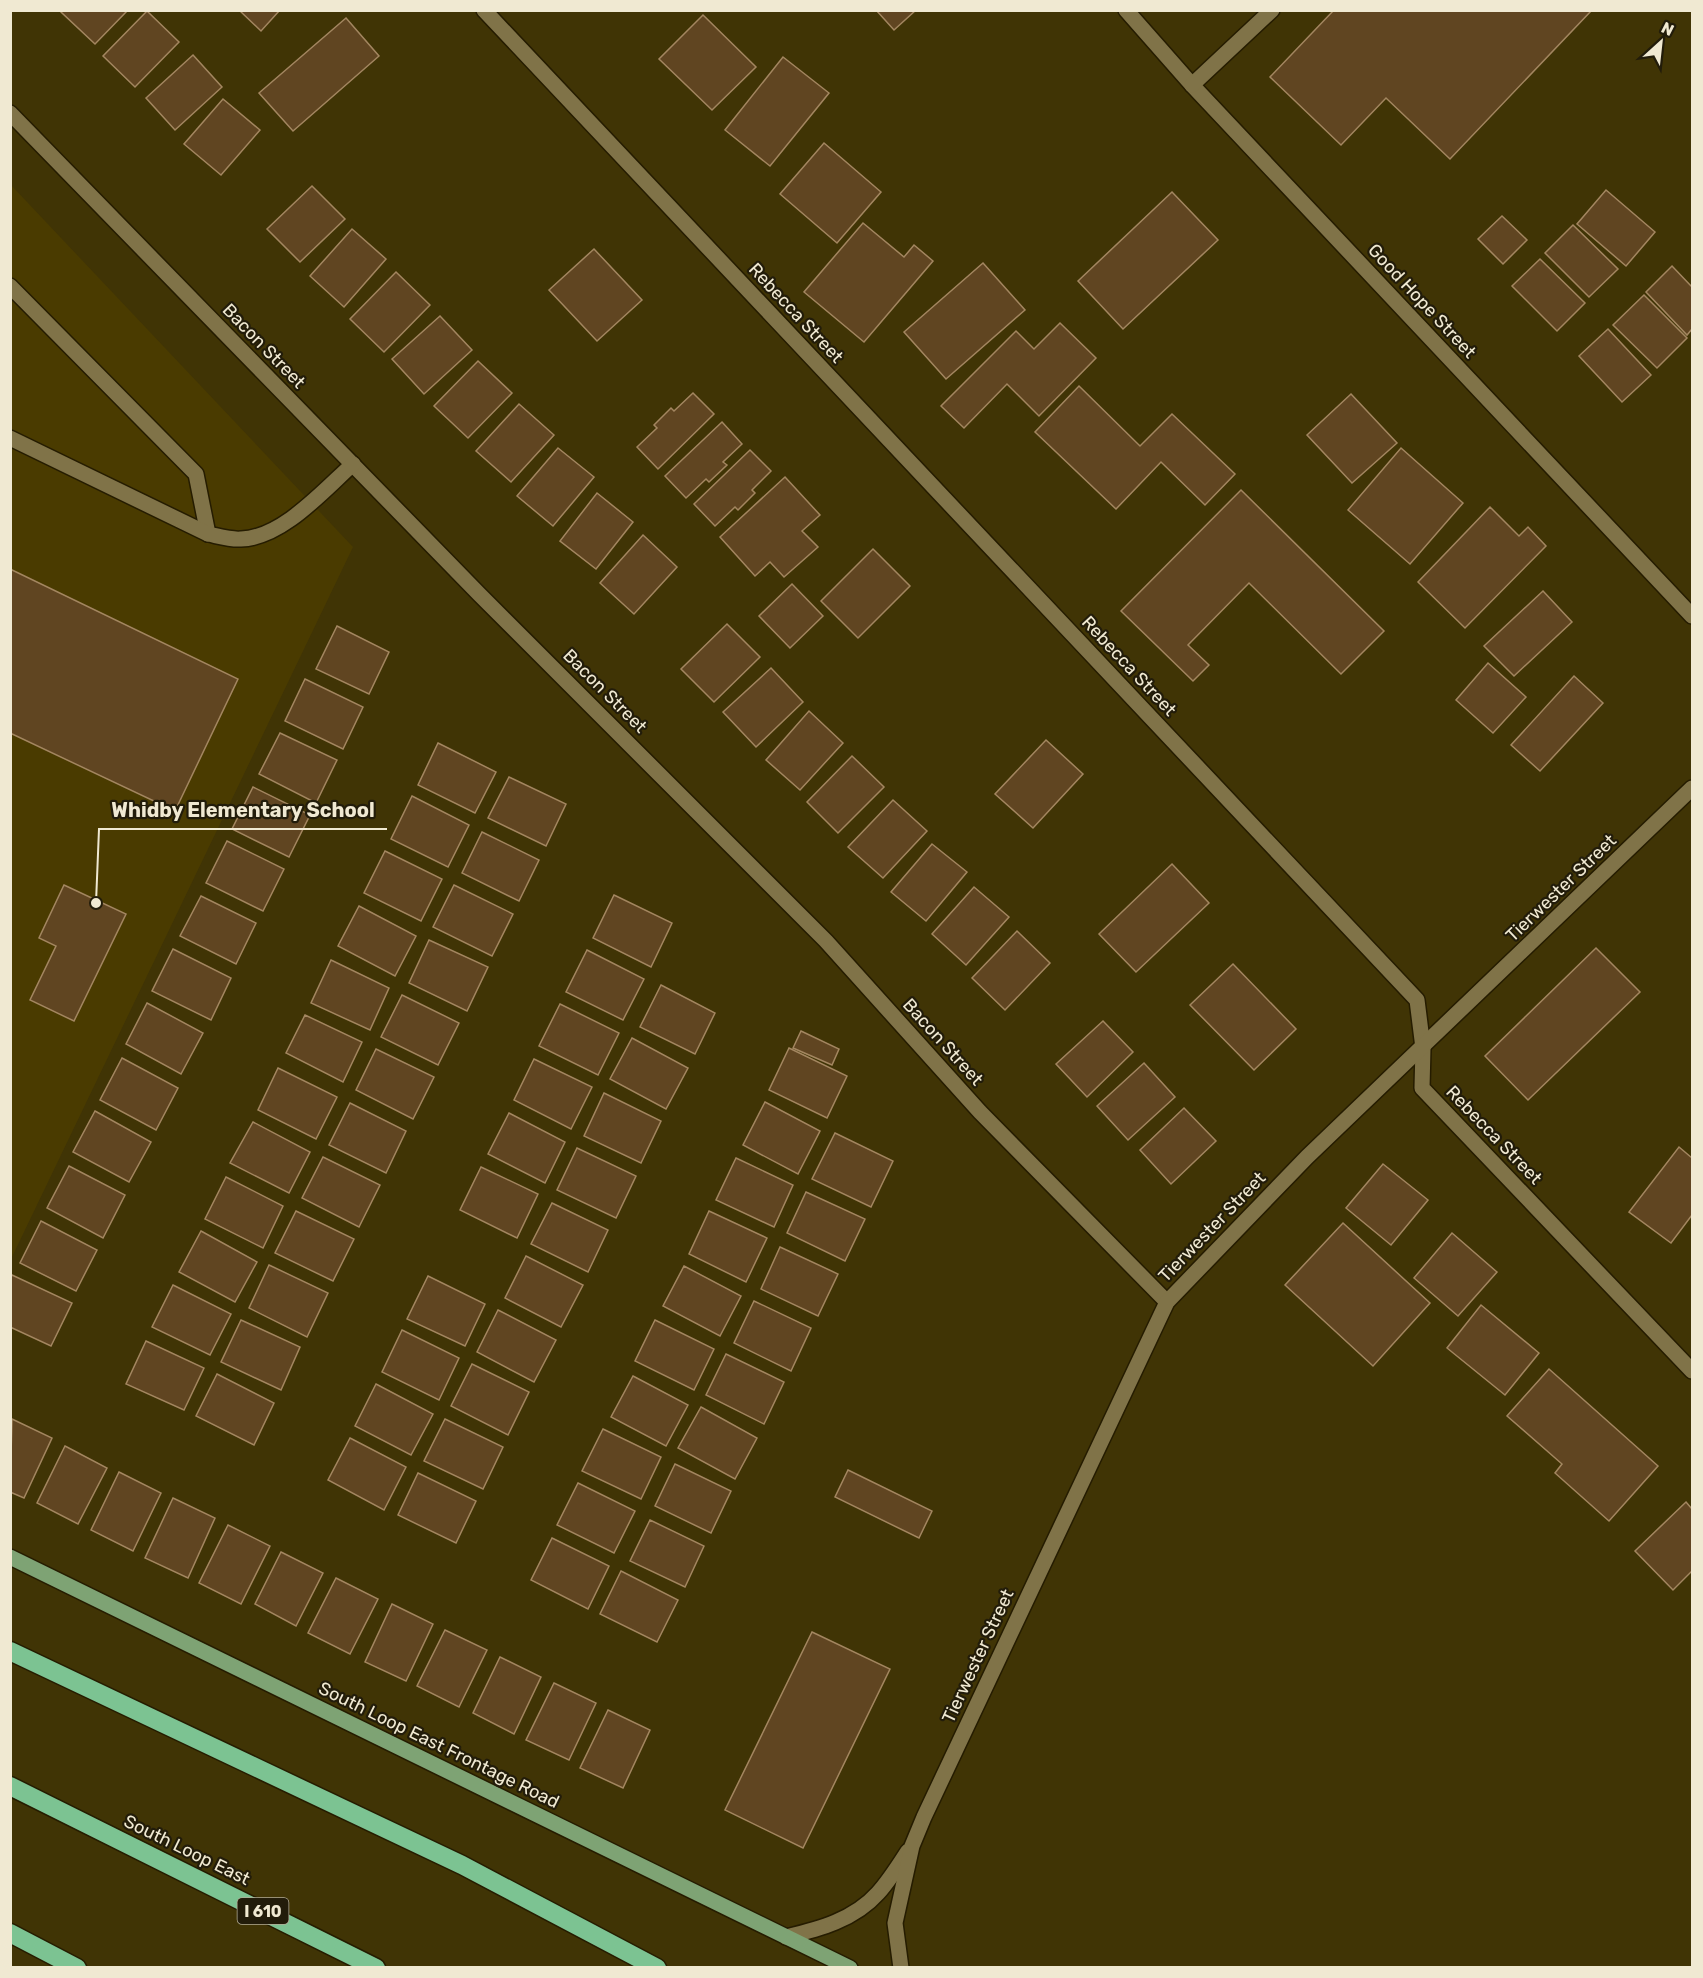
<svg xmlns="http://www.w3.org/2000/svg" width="1703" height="1978" font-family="Rubik,sans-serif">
  <rect width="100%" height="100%" fill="#403405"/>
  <polygon fill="#4a3b00" points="11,185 353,547 11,1259"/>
  <g fill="#604521" stroke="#a38660" stroke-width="1.5">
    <polygon points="62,10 128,10 95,44 61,12"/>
    <polygon points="239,10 280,10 261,31"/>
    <polygon points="876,10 916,10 894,30"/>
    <polygon points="1334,10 1592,10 1450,159 1386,98 1341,145 1270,77"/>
    <polygon points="147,11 179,42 135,87 103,56"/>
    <polygon points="703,15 756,67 712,110 659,59"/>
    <polygon points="346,18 379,56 293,131 259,93"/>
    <polygon points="193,55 222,87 175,130 146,98"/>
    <polygon points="783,57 829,93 770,166 725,130"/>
    <polygon points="223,99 260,130 221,175 184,144"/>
    <polygon points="824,143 881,192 837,243 780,194"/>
    <polygon points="312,186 345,219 300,262 267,229"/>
    <polygon points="1606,190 1655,232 1626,266 1577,224"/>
    <polygon points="1172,192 1218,240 1123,329 1078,281"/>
    <polygon points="1502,216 1527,240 1503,264 1478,239"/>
    <polygon points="863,223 904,257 914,245 933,261 864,342 804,292"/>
    <polygon points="1573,225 1618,269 1589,297 1545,253"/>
    <polygon points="352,229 386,259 344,307 310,276"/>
    <polygon points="594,249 642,300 597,341 549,290"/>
    <polygon points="1540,259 1585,303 1557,331 1512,286"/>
    <polygon points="983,263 1025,310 946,379 904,332"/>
    <polygon points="1672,266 1692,287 1692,329 1687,335 1646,292"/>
    <polygon points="396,272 430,305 384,352 350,319"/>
    <polygon points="1644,295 1687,338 1657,368 1613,325"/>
    <polygon points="440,316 472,350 424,394 392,359"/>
    <polygon points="1060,323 1096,358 1039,416 1007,384 964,428 941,406 1016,331 1034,349"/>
    <polygon points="1608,329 1651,375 1622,402 1579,356"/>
    <polygon points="478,361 512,393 468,438 434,406"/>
    <polygon points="1079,386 1140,446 1172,414 1235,474 1205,505 1161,462 1116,509 1035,432"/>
    <polygon points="693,393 714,414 658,469 637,447 657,428 654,425 671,408 674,411"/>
    <polygon points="1351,394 1397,443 1352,483 1307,435"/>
    <polygon points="519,404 554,435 511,482 476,451"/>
    <polygon points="722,422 742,444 723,462 727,465 709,482 706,479 686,498 665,476"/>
    <polygon points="558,448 594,477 553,526 517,496"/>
    <polygon points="1401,448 1463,503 1410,564 1348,510"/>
    <polygon points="750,450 771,471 752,490 755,493 738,510 735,507 715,526 694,504"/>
    <polygon points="785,477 820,515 802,531 818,547 784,577 770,562 755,576 720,537"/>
    <polygon points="1241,490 1384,631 1341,674 1249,583 1188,645 1209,665 1193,681 1121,611"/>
    <polygon points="597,493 633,522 596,569 560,541"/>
    <polygon points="1490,507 1519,536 1528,527 1546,546 1465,628 1418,582"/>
    <polygon points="643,535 677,567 634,614 600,583"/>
    <polygon points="873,549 910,586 858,638 821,601"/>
    <polygon points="10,569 238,679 175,811 10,733"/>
    <polygon points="792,584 823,616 790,648 759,616"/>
    <polygon points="1543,591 1572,622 1514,676 1484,646"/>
    <polygon points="727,624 760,657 714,702 681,669"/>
    <polygon points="337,626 389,652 369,694 316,669"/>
    <polygon points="1488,663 1526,697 1493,733 1456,700"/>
    <polygon points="771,668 803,702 756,747 723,712"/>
    <polygon points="1574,676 1603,703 1540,771 1511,745"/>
    <polygon points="305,679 363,707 343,749 285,721"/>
    <polygon points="809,711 843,743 800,790 766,760"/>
    <polygon points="280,733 337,760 316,803 259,774"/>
    <polygon points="1046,740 1083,774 1033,828 995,794"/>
    <polygon points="438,743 496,772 475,813 418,785"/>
    <polygon points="852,756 884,787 838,833 807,802"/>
    <polygon points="509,777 566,804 546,846 488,818"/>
    <polygon points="253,787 310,815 289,857 232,829"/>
    <polygon points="412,796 469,825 448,867 391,839"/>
    <polygon points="893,800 927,831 883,878 848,847"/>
    <polygon points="482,832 539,860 519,901 462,873"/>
    <polygon points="227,841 284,869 263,911 206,883"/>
    <polygon points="932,844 967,872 926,921 891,892"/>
    <polygon points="385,851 442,879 421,921 364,893"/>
    <polygon points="1172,864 1209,903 1136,972 1099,934"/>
    <polygon points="64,885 126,914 74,1021 30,1000 56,946 39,938"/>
    <polygon points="454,885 513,914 492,956 433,927"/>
    <polygon points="974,887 1009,917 966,965 932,934"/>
    <polygon points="614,895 672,923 651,967 593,938"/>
    <polygon points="201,896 256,923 236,964 180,936"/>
    <polygon points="359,906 416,936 395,976 338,946"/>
    <polygon points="1017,931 1050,963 1005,1010 972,978"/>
    <polygon points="429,940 488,967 467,1011 409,983"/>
    <polygon points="1596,948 1640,992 1528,1100 1485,1056"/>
    <polygon points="173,949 231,978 211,1020 152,991"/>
    <polygon points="587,950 644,979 623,1020 566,992"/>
    <polygon points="331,960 389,988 370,1030 311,1003"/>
    <polygon points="1233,964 1296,1029 1254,1070 1190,1005"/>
    <polygon points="661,985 715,1013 695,1054 640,1027"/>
    <polygon points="402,995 459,1023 438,1065 381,1037"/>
    <polygon points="147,1003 203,1033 181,1074 126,1044"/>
    <polygon points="560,1004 619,1033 598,1075 539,1046"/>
    <polygon points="305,1015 362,1042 343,1082 286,1053"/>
    <polygon points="1103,1021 1133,1052 1087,1097 1056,1064"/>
    <polygon points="801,1031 839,1049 832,1065 793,1048"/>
    <polygon points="632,1038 688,1068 666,1109 610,1079"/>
    <polygon points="789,1048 847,1076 827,1118 769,1090"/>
    <polygon points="376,1049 434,1077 413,1119 356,1090"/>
    <polygon points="122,1058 178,1088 156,1130 100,1100"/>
    <polygon points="534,1059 592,1087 571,1129 514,1100"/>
    <polygon points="1144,1063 1175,1097 1128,1140 1097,1106"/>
    <polygon points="278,1068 337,1097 316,1139 258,1110"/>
    <polygon points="604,1093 661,1121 641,1163 584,1136"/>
    <polygon points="765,1102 820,1131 798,1174 743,1145"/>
    <polygon points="350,1103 406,1131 386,1173 329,1145"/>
    <polygon points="1184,1108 1216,1141 1171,1184 1140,1150"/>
    <polygon points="95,1111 151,1142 129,1182 73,1152"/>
    <polygon points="509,1113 565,1142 545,1183 488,1154"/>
    <polygon points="253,1122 310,1152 289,1193 230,1163"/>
    <polygon points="835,1133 893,1161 871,1207 812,1179"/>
    <polygon points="1679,1147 1692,1158 1692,1215 1671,1243 1629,1212"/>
    <polygon points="577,1148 636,1176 616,1218 557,1190"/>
    <polygon points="323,1157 380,1185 359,1227 302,1198"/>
    <polygon points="736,1158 793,1185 774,1227 716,1200"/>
    <polygon points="1383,1164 1428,1200 1391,1245 1346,1208"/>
    <polygon points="69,1166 125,1195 103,1238 47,1208"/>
    <polygon points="481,1167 538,1194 517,1238 460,1210"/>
    <polygon points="226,1177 283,1206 263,1248 205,1219"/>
    <polygon points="806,1192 865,1219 845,1261 787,1233"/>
    <polygon points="552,1203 608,1230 588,1272 531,1244"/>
    <polygon points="296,1211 354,1239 333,1281 275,1253"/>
    <polygon points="709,1211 767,1238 746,1282 689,1254"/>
    <polygon points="41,1221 97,1250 76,1291 20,1263"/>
    <polygon points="1343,1223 1430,1303 1373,1366 1285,1285"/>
    <polygon points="201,1231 257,1262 235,1302 179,1272"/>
    <polygon points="1452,1233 1497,1272 1458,1316 1414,1278"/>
    <polygon points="780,1247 838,1274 818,1316 761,1289"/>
    <polygon points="526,1256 583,1285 561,1327 505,1298"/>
    <polygon points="269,1265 328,1293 307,1337 249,1308"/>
    <polygon points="684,1266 741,1296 720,1336 663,1306"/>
    <polygon points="12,1275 72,1303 51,1346 10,1327 10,1279"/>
    <polygon points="428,1276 485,1304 465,1346 407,1319"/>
    <polygon points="173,1285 231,1314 210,1355 152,1327"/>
    <polygon points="754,1301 811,1328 791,1371 734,1343"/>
    <polygon points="1481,1305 1539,1353 1505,1395 1447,1348"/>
    <polygon points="498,1310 556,1340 534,1382 477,1352"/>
    <polygon points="241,1320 300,1347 281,1390 221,1362"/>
    <polygon points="655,1320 714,1349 694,1390 635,1361"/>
    <polygon points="402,1330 459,1358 439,1400 382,1372"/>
    <polygon points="146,1341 204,1368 184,1410 126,1384"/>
    <polygon points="726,1354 784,1382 764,1424 706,1395"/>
    <polygon points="472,1364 529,1392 508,1435 451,1406"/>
    <polygon points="1549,1369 1658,1466 1609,1521 1555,1473 1562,1464 1507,1416"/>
    <polygon points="217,1374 274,1403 254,1445 196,1416"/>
    <polygon points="633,1376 688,1405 666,1446 611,1417"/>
    <polygon points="376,1384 433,1414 411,1455 355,1426"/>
    <polygon points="701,1407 757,1438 735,1479 678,1448"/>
    <polygon points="12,1419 52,1438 24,1498 10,1492"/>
    <polygon points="445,1419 503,1447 483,1489 424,1461"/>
    <polygon points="603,1429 661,1457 641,1499 582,1471"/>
    <polygon points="350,1438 406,1467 384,1510 328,1480"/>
    <polygon points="65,1446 107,1468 78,1524 37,1503"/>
    <polygon points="675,1464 731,1491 711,1533 655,1506"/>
    <polygon points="848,1470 932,1511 919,1538 835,1497"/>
    <polygon points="119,1472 161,1493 133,1551 91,1530"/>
    <polygon points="418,1473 476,1501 456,1543 398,1515"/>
    <polygon points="578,1483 635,1511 614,1553 557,1525"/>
    <polygon points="173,1498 215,1518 188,1578 145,1558"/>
    <polygon points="1686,1502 1692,1509 1692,1571 1673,1590 1635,1551"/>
    <polygon points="650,1520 704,1546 685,1587 630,1561"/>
    <polygon points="228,1525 270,1546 241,1604 199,1583"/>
    <polygon points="552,1538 609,1566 588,1609 531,1580"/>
    <polygon points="281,1552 323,1573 296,1626 255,1604"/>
    <polygon points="621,1571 678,1600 657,1642 600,1614"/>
    <polygon points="336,1578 378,1599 350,1654 308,1633"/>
    <polygon points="392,1604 433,1624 406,1681 365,1662"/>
    <polygon points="445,1630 487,1650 459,1707 417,1686"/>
    <polygon points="812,1632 890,1669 803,1848 725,1810"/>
    <polygon points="500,1657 541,1677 514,1734 473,1713"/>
    <polygon points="554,1683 596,1703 569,1760 526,1740"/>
    <polygon points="608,1710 650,1730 623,1788 580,1768"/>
  </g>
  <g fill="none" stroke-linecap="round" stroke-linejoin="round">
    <g stroke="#251c00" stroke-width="18">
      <g id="minor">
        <polyline points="484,10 1417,1000 1423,1048 1422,1088 1692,1371"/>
        <polyline points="1126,10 1192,85 1692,616"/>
        <polyline points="1192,85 1272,10"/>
        <polyline points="10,113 480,595 826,941 980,1112 1167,1302"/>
        <polyline points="10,286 196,474 208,534"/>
        <path d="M 10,438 L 208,534 C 218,536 231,540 241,539 C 282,538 323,491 353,464"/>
        <path d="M 786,1937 C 819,1929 854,1920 878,1893 C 889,1881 899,1865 908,1851"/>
        <polyline points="901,1968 895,1923 912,1846 924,1817 1167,1302 1307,1157 1692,788"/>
      </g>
    </g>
    <g stroke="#251c00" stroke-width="18">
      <polyline id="major" points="10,1557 850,1968"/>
    </g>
    <g stroke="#251c00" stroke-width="21">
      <g id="highway">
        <polyline points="10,1651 462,1865 657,1968"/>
        <polyline points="10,1786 376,1968"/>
        <polyline points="10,1933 77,1968"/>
      </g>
    </g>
    <use href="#minor" stroke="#807348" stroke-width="15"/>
    <use href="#major" stroke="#7ea374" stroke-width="15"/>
    <use href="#highway" stroke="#7cc392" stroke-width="18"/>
  </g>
  <g text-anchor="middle" stroke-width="4.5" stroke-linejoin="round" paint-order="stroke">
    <rect fill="#221c0a" stroke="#b2ac96" stroke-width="1.5" x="237.5" y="1898" width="51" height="26" rx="4.5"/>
    <g font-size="16" font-weight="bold" fill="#f0e9d2">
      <text x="263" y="1917">I 610</text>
    </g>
    <g font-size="18" fill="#f0e9d2" stroke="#221c0a">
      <text transform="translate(1422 301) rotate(47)" y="6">Good Hope Street</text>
      <text transform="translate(796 313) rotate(47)" y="6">Rebecca Street</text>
      <text transform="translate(264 346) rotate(46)" y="6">Bacon Street</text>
      <text transform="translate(1129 666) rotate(47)" y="6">Rebecca Street</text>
      <text transform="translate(605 691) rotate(45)" y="6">Bacon Street</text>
      <text transform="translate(1561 888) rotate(-44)" y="6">Tierwester Street</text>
      <text transform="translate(943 1042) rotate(48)" y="6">Bacon Street</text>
      <text transform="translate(1494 1135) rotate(46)" y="6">Rebecca Street</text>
      <text transform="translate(1212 1227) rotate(-46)" y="6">Tierwester Street</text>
      <text transform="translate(978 1656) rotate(-65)" y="6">Tierwester Street</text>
      <text transform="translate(439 1745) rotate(26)" y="6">South Loop East Frontage Road</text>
      <text transform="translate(187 1850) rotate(26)" y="6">South Loop East</text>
    </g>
  </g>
  <path fill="none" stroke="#f0e9d2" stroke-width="2" d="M96 903L99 829H387"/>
  <circle fill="#f0e9d2" stroke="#221c0a" stroke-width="2" cx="96" cy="903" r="6"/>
  <g font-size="20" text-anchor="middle" font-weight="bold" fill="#f0e9d2" stroke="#221c0a" stroke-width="4.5" stroke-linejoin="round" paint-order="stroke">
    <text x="243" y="817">Whidby Elementary School</text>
  </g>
  <rect width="1703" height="1978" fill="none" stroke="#f0e9d2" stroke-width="24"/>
  <g transform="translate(1661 42) rotate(27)" stroke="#221c0a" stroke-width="4.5" paint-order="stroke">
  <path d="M0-4.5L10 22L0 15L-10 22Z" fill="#f0e9d2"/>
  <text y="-9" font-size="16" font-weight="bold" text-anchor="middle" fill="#f0e9d2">N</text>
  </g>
</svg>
